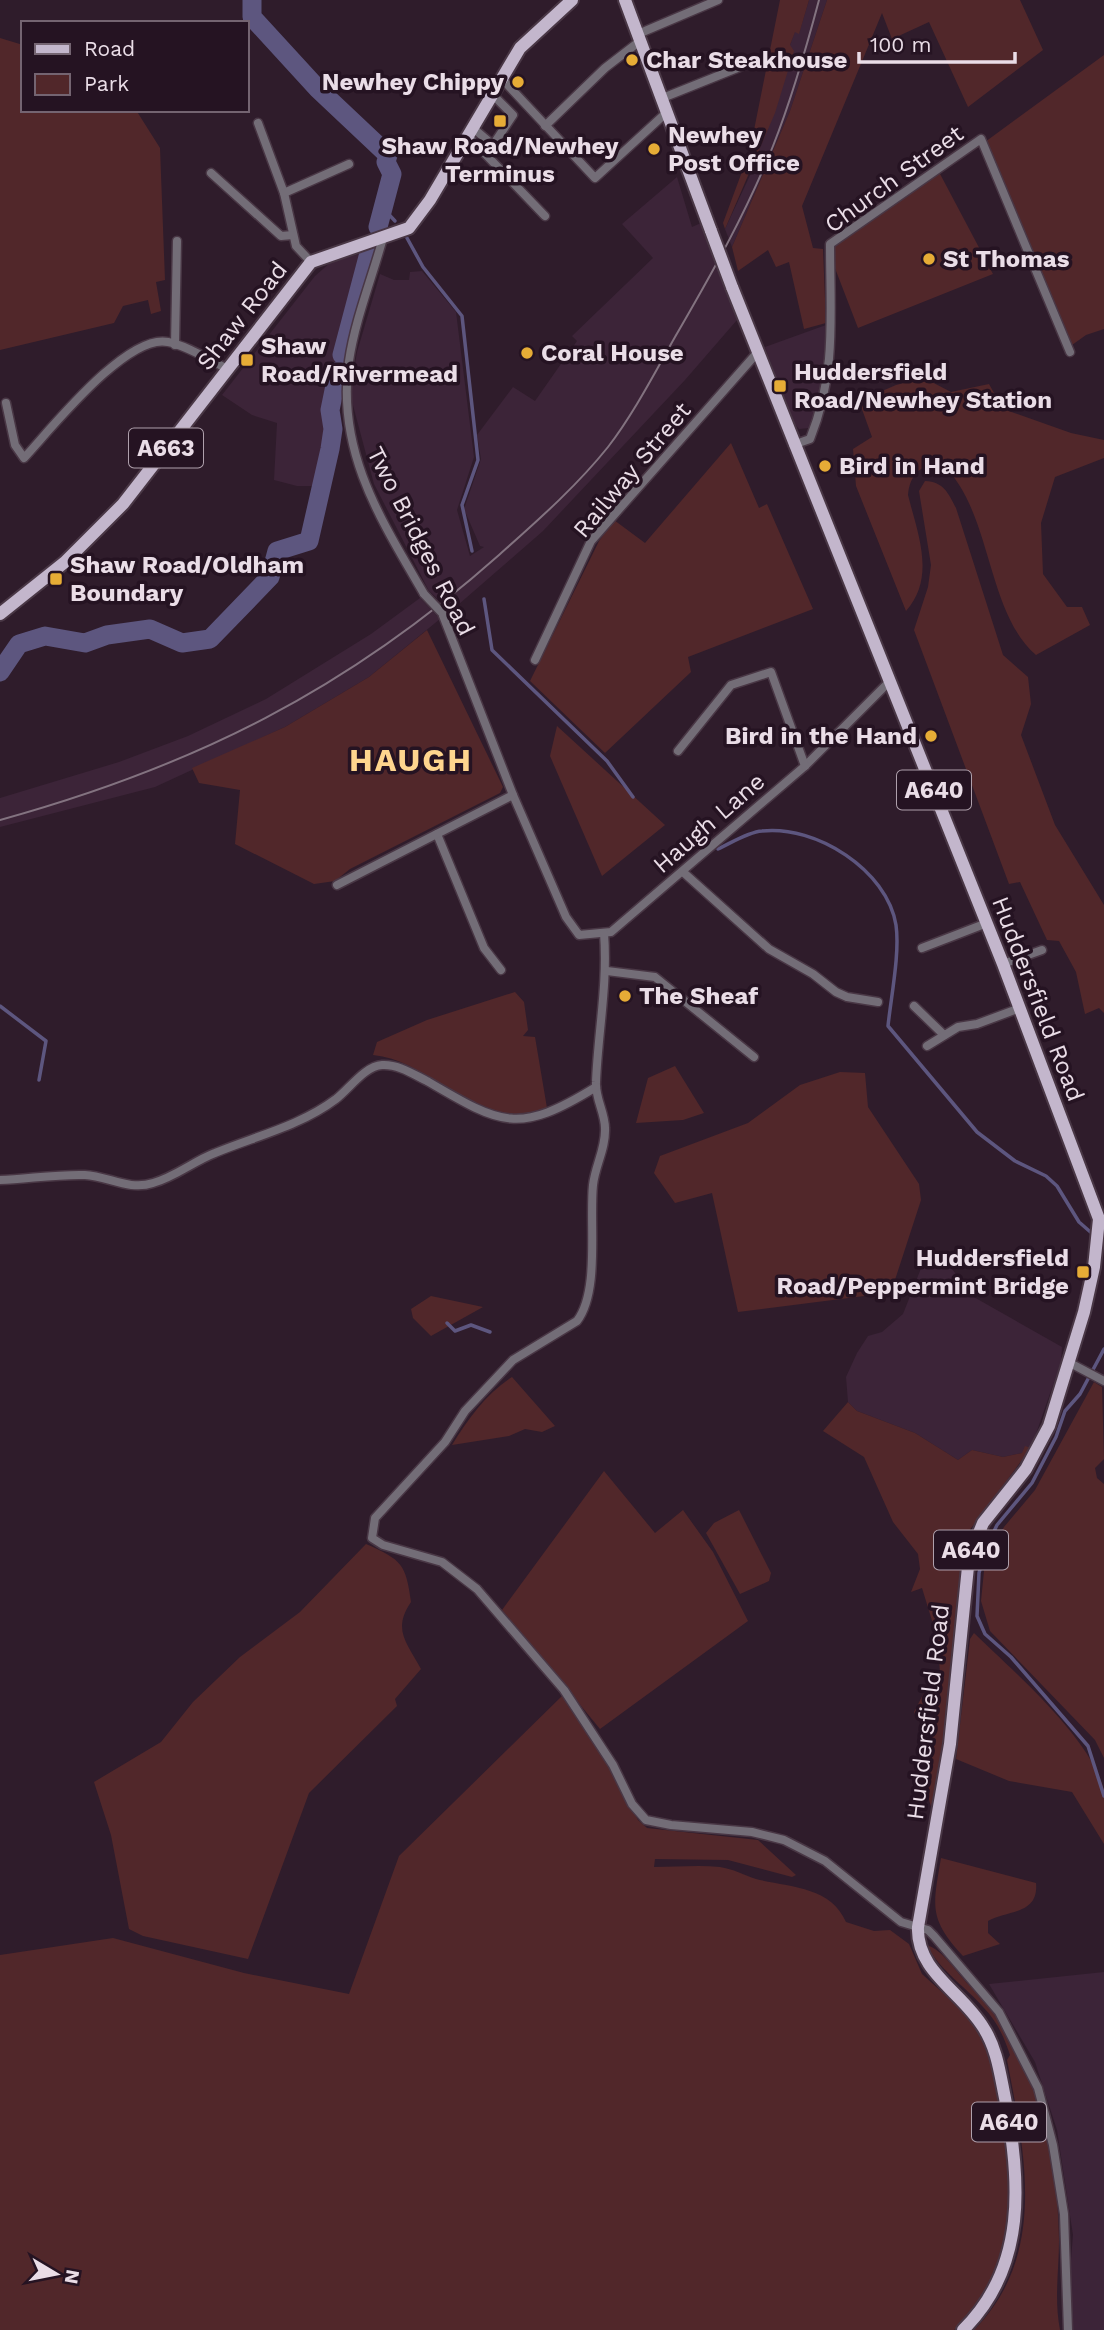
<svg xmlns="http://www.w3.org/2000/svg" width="1104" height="2330" font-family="'Work Sans',sans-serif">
  <rect width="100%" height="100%" fill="#2f1c2b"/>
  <g fill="#3c2438">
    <polygon points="809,0 827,0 790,111 732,247 725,229 752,171 790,45 795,31 799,33"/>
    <polygon points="677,177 692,227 701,223 737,320 685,380 543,531 451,611 429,591 374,484 350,394 357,352 380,274 394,280 409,280 410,272 422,271 456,312 474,457 457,510 470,556 484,547 480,546 464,509 481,459 477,435 513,387 535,401 577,341 572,336 653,258 622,224"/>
    <polygon points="367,252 330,395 327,456 320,486 297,486 274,480 277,423 252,415 222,395 315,276 331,262"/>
    <polygon points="826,325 826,373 818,412 809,428 799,429 792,421 765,347"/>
    <polygon points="420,598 440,619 369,677 285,727 155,787 0,827 0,798 119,762 188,736 266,699 371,634"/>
    <polygon points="929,1248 941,1254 972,1296 1062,1347 1061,1362 1031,1448 1022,1453 1003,1457 972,1450 958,1460 915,1433 857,1411 848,1402 846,1377 857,1353 868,1336 882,1332 903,1314"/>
    <polygon points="1104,1972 1104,2330 1071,2330 1067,2307 1073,2235 1057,2130 1035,2062 989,1984"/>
  </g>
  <g fill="#51272a">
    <polygon points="780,0 809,0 799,34 795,32 790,45 794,51 775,113 725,229 723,223 750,150"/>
    <polygon points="827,0 1020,0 1043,50 968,107 929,22 892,39 882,13 802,206 813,248 823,249 826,323 804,329 789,262 776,267 768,250 738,271 732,247 790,111"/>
    <polygon points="0,38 23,45 23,110 136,110 160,148 165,280 156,282 161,311 151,314 148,300 123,306 114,323 0,350"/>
    <polygon points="1104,55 1104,329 1086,335 1072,345 985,142"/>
    <polygon points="939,172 993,274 858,328 833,263 834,244"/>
    <path d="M 924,378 L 951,392 L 989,384 L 1003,409 L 1071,433 L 1104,440 L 1104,458 L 1055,477 L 1041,523 L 1043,574 L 1067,607 L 1082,607 L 1090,625 L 1036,655 C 986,612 992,511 943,465 C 921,463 910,474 908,495 C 918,535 936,577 906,611 L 856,486 L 853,449 L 872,437 L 859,401 L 896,385 Z"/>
    <polygon points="731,443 759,508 767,504 813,609 688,657 691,672 605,753 530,681 599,541 614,520 645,543"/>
    <path d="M 925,481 C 944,482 948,493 956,508 L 1003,655 L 1028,677 L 1031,704 L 1021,735 L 1055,825 L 1104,905 L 1104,1013 L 1099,1008 L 1085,1014 L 1076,972 L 1059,941 L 1047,940 L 1020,882 L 1009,884 L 914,630 L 928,587 L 931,565 L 919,491 Z"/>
    <polygon points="427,630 503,787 500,793 350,869 335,881 314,884 235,844 240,790 199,783 192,768 285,727 369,677"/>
    <polygon points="557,726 665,825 602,876 550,756"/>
    <path d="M 515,992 L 524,1002 L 528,1030 L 523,1036 L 535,1037 L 547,1108 C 536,1111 525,1115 514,1115 C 461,1113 426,1060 373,1055 L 377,1042 L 427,1020 Z"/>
    <polygon points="675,1066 704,1113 683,1120 636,1123 648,1078"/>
    <polygon points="840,1072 865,1073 868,1107 919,1184 921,1200 893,1286 880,1294 738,1312 712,1193 675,1203 654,1173 660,1156 748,1123 800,1085"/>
    <polygon points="431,1296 483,1307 431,1336 413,1318 411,1309"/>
    <path d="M 512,1377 L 555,1426 L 542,1432 L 525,1429 L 509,1436 L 452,1445 C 468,1419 486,1394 512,1377 Z"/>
    <polygon points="1094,1382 1102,1387 1104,1459 1095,1468 1097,1478 1104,1484 1104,1758 1095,1740 990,1631 981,1601 985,1561 1004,1527 1035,1490"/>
    <polygon points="848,1402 857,1411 915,1433 958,1460 972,1450 1003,1457 1022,1453 1025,1446 1031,1448 969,1531 961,1555 957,1643 946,1740 931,1807 923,1778 929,1763 935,1718 933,1714 928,1714 923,1719 917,1719 914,1712 929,1683 940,1672 937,1637 922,1588 911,1592 920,1569 918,1554 893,1522 864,1457 823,1431"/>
    <polygon points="604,1471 655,1533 683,1510 713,1552 748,1621 600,1729 502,1610"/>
    <polygon points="739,1510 771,1573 769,1581 740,1594 706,1533 714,1523"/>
    <path d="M 366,1544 C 402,1560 406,1564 411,1602 C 392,1630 407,1643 421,1669 L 395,1699 L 397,1706 L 309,1793 L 248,1959 L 143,1936 L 129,1929 L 111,1835 L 94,1782 L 161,1742 L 193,1702 L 240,1657 L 300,1612 Z"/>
    <path d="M 974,1633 C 1013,1671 1090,1737 1104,1790 C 1104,1806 1104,1828 1104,1844 L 1072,1792 L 1009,1781 L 956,1759 L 970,1639 Z"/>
    <path d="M 562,1696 L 609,1766 L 638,1820 L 647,1828 L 758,1840 L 796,1875 L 792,1877 L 728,1860 L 655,1859 L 654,1867 C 676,1867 699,1865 720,1867 C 733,1869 744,1875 756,1879 C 788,1887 831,1886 846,1922 L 874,1931 L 890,1930 L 909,1944 L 922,1974 L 973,2020 L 998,2075 L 1012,2191 L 1003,2264 L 969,2319 L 954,2330 L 0,2330 L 0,1955 L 113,1938 L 244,1973 L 349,1994 L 399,1856 Z"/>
    <path d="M 941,1858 L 1036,1883 C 1039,1915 1007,1910 988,1921 L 988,1933 L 1000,1944 L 963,1956 C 928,1918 933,1906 941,1858 Z"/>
    <path d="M 927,1945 C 943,1950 957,1973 969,1985 C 1035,2051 1058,2148 1059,2240 C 1059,2271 1054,2299 1060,2330 L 974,2330 C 1048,2255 1025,2153 1007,2060 L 1010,2055 C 1004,2037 997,2021 983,2007 C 965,1986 939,1970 927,1945 Z"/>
  </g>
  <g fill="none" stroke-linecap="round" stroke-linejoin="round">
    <g stroke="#5d567f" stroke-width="3.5">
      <polyline points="381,206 395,221"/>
      <polyline points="407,238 423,267 462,316 478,460 462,505 472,551"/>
      <polyline points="484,599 492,650 607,761 633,797"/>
      <path d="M 718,849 C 731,843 748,832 762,831 C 816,825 887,870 896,925 C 900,953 891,997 888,1026 L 977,1132 L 1015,1161 L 1046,1176 L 1057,1186 L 1079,1222 L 1095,1236"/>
      <polyline points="0,1006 46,1041 39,1080"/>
      <polyline points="447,1323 455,1331 471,1325 490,1332"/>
      <polyline points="1104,1349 1080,1394 1065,1411 1056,1437 1032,1483 997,1525 986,1548 979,1573 977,1616 985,1634 1011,1657 1088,1746 1104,1796"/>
    </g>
    <g stroke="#5d567f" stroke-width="19">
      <polyline points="252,0 252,17 318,89 388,155 386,162 392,174 378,227"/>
      <polyline points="342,355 369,253"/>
      <polyline points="0,672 19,644 45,636 85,643 107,635 150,629 182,643 210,639 270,577 277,551 309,541 330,449 333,429 330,410 338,371"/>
    </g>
    <g stroke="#493745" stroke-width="11">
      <g id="minor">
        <polyline points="638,34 718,0"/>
        <polyline points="503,80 595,178 666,113"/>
        <polyline points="660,99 745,65"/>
        <polyline points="258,123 284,193 296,246 311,262"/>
        <polyline points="545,126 605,68 640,41"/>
        <polyline points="473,128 493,145 513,115 493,95"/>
        <polyline points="467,135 545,216"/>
        <polyline points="211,173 281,236 293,235"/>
        <polyline points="284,193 349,164"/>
        <path d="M 383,238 C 372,278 355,320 349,361 C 336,451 381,520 424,594"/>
        <polyline points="175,345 177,241"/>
        <path d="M 6,403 L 15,445 L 24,458 C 51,429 127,333 168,342 C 188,346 209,360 228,369"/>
        <path d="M 793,445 L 810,439 C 837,372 830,314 830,244 L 981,139 L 1070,352"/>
        <polyline points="442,613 513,795 566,917 579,935 611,932 805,766 890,681"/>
        <polyline points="535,660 591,541 757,353"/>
        <polyline points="678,751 731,685 771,672 805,766"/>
        <polyline points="437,834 484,948 501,970"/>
        <polyline points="683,872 769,949 813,974 836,992 847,997 878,1002"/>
        <polyline points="337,885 513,795"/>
        <path d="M 604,933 C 608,984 598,1032 596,1082 C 595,1098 605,1113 605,1128 C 606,1148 595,1166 593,1185 C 589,1223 600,1291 577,1321 L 513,1360 L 465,1411 L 445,1442 L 375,1518 L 372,1538 L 383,1545 L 442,1562 L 477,1589 L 564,1690 L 613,1765 L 632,1804 L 646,1820 L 671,1825 L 752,1832 L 784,1840 L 825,1861 L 901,1922 L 928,1930 L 934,1936 L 999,2012 L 1038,2088 L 1053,2145 L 1064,2214 L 1068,2330"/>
        <polyline points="922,948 987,923"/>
        <polyline points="1003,964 1042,950"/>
        <polyline points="607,971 655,977 754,1057"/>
        <polyline points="914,1006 944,1035"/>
        <polyline points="927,1046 958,1027 977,1024 1020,1008"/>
        <path d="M 0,1180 C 28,1179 57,1174 85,1175 C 108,1176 129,1191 153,1183 C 175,1177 194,1161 215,1153 C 256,1136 300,1126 336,1099 C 350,1088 365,1066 382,1065 C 398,1064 413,1074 427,1081 C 502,1125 518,1135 596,1087"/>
        <polyline points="1070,1363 1104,1381"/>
      </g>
    </g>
    <g stroke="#493745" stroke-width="16">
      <g id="primary">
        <polyline points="625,0 711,231"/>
        <path d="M 732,287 L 1003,964 L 1099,1219 L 1094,1267 L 1084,1312 L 1049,1426 L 1026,1469 L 983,1523 L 969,1557 L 950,1744 L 918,1927 C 916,1971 962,1992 983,2027 C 997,2048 1000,2074 1005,2098 C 1021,2180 1027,2267 963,2330"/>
        <polyline points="0,614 65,562 123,504 311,262 409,228 430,200 520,48 572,0"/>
      </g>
    </g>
    <use href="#minor" stroke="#736d77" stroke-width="8"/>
    <use href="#primary" stroke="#c3b6cc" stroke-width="12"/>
    <path stroke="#837380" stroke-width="2" d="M 0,820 C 195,766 347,690 499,555 C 537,521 576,487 608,447 C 634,413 654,374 675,337 C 711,275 746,213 773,146 C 792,98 806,49 819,0"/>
    <g stroke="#493745" stroke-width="11" stroke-linecap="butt">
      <polyline id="minor-bridge" points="424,594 442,613"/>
    </g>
    <g stroke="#493745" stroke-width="16" stroke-linecap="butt">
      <polyline id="primary-bridge" points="711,231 732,287"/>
    </g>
    <use href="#minor-bridge" stroke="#736d77" stroke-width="8"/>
    <use href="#primary-bridge" stroke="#c3b6cc" stroke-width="12"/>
  </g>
  <g fill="#e6ac36" stroke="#251322" stroke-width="2.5">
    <circle cx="632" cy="60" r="7"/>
    <circle cx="518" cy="82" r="7"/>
    <rect x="493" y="114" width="14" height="14" rx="3.5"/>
    <circle cx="654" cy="149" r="7"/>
    <circle cx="929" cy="259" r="7"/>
    <circle cx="527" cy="353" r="7"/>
    <rect x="240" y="353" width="14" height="14" rx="3.5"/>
    <rect x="773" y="379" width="14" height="14" rx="3.5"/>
    <circle cx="825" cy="466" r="7"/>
    <rect x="49" y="572" width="14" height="14" rx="3.5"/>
    <circle cx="931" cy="736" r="7"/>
    <circle cx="625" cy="996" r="7"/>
    <rect x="1076" y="1265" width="14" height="14" rx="3.5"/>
  </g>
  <g text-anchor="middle" stroke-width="7" stroke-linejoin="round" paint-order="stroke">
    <g fill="#251322" stroke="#afa0ac" stroke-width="2">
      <rect x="129" y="428.5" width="74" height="39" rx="5"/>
      <rect x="897" y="770.5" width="74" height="39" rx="5"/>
      <rect x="934" y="1530.5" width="74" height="39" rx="5"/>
      <rect x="972" y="2102.5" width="74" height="39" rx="5"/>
    </g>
    <g font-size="23" font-weight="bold" fill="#eadde7">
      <text x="166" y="456">A663</text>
      <text x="934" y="798">A640</text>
      <text x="971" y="1558">A640</text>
      <text x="1009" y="2130">A640</text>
    </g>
    <g font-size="24" font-weight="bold" fill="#eadde7" stroke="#251322" text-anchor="start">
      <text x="646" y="68">Char Steakhouse</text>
      <text x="504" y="90" text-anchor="end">Newhey Chippy</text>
      <text x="668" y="143">Newhey<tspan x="668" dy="28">Post Office</tspan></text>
      <text x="500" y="154" text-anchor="middle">Shaw Road/Newhey<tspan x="500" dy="28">Terminus</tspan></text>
      <text x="943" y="267">St Thomas</text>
      <text x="261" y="354">Shaw<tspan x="261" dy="28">Road/Rivermead</tspan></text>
      <text x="541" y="361">Coral House</text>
      <text x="794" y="380">Huddersfield<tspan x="794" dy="28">Road/Newhey Station</tspan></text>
      <text x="839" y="474">Bird in Hand</text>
      <text x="70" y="573">Shaw Road/Oldham<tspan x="70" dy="28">Boundary</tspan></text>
      <text x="917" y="744" text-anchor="end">Bird in the Hand</text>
      <text x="639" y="1004">The Sheaf</text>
      <text x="1069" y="1266" text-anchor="end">Huddersfield<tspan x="1069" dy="28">Road/Peppermint Bridge</tspan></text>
    </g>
    <g font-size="24" fill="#eadde7" stroke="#251322">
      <text transform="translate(894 179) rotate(-36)" y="8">Church Street</text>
      <text transform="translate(242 316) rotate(-52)" y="8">Shaw Road</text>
      <text transform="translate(632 470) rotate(-50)" y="8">Railway Street</text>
      <text transform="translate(421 541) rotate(63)" y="8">Two Bridges Road</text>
      <text transform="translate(709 823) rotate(-41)" y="8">Haugh Lane</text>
      <text transform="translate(1038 999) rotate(69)" y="8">Huddersfield Road</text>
      <text transform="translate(928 1712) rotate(-83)" y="8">Huddersfield Road</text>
    </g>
    <g font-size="32" font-weight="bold" letter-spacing="2" fill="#fed58e" stroke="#251322">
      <text x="411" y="771">HAUGH</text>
    </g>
  </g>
  <rect x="21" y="21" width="228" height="91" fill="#251322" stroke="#746471" stroke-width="2"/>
  <rect x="35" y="44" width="35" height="10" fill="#c3b6cc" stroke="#746471" stroke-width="2"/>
  <text x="84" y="56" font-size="21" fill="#eadde7">Road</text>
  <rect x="35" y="74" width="35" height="21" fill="#51272a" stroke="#746471" stroke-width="2"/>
  <text x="84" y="91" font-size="21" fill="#eadde7">Park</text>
  <g transform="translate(56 2274) rotate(100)" stroke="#251322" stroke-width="5" paint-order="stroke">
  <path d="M0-5L12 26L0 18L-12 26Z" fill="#eadde7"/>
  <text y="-10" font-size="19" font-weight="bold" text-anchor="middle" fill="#eadde7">N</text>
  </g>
  <path d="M859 52v10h156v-10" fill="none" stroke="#eadde7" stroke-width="3.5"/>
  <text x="870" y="52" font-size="21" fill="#eadde7" stroke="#251322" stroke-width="5" paint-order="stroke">100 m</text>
</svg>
